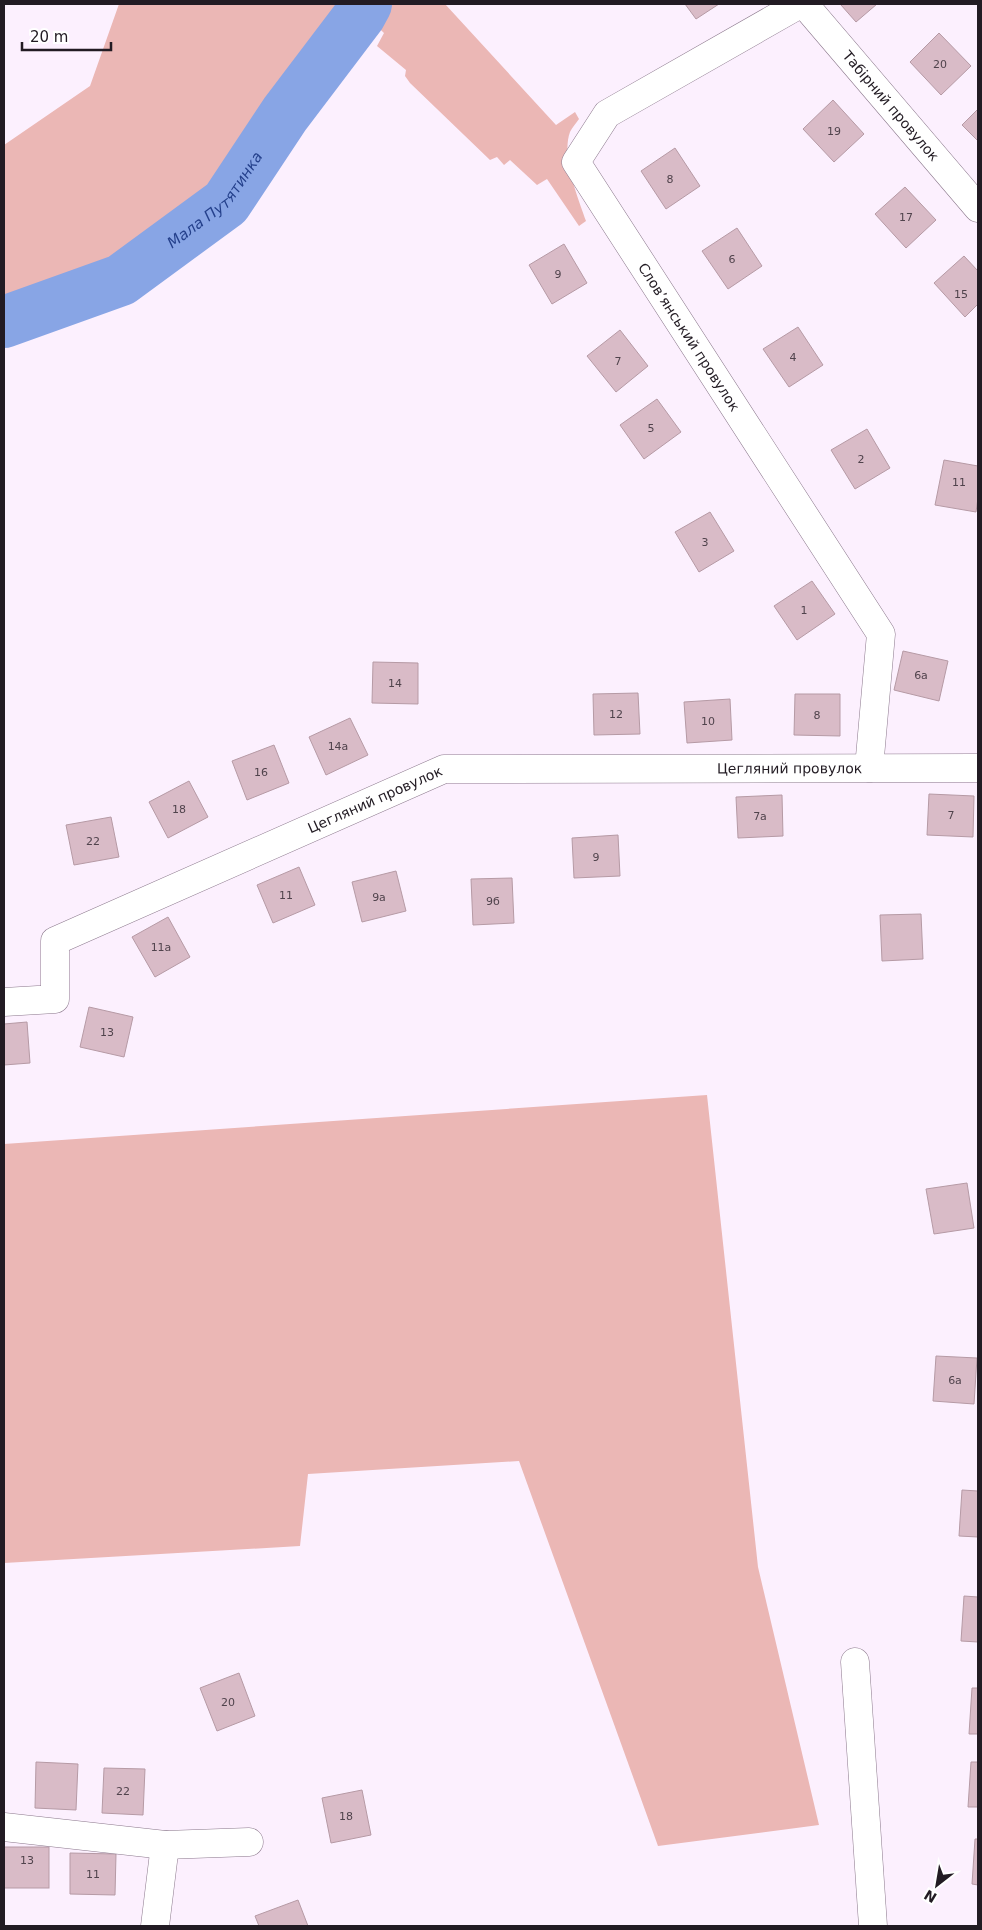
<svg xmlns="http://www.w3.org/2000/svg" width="982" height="1930" font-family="'DejaVu Sans',sans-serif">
  <rect width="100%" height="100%" fill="#fcf0fe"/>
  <g fill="#ebb7b5">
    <polygon points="119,4 349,4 298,65 277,104 246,155 224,186 198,207 148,238 138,258 132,264 114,264 105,261 97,262 81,276 4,313 4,145 90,86"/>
    <path d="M 363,4 L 445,4 L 556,125 L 575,112 L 579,119 C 576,123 572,128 570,132 C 561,156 578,198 586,221 L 579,226 L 547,179 L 537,185 L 510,160 L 504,165 L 497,157 L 490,160 L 410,83 L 405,76 L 406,70 L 377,46 L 384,33 L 366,16 L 372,10 Z"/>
    <polygon points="707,1095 758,1567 819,1825 658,1846 519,1461 308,1474 300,1546 4,1563 4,1144"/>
  </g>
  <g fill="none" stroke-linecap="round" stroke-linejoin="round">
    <path stroke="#88a5e5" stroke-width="52" id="s1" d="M 4,322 L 121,280 L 226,203 L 285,114 L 360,15 L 366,4"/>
  </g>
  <g fill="#d9bbc7" stroke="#b69aa5">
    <polygon points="685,4 719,4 696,19"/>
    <polygon points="843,4 877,4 856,22 841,5"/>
    <polygon points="939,33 971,66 941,95 910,62"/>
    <polygon points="833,100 864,134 834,162 803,129"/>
    <polygon points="978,109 978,141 962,125"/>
    <polygon points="675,148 700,186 666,209 641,171"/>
    <polygon points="905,187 936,220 906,248 875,214"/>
    <polygon points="737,228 762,266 728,289 702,251"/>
    <polygon points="564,244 587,283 552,304 529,265"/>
    <polygon points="964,256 978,271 978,304 965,317 934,283"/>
    <polygon points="798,327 823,365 789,387 763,349"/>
    <polygon points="620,330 648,366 616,392 587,356"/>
    <polygon points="657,399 681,432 644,459 620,425"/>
    <polygon points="867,429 890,468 855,489 831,450"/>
    <polygon points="944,460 978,466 978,498 976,512 935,505"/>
    <polygon points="710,512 734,551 699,572 675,532"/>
    <polygon points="812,581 835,614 797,640 774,606"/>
    <polygon points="903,651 948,661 939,701 894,690"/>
    <polygon points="373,662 418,663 418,704 372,703"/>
    <polygon points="638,693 640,734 594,735 593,694"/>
    <polygon points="795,694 840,694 840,736 794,735"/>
    <polygon points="730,699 732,740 687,743 684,702"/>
    <polygon points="350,718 368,755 326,775 309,737"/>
    <polygon points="274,745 289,783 247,800 232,761"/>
    <polygon points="189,781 208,817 168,838 149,802"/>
    <polygon points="929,794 974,796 973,837 927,835"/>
    <polygon points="782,795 783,836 738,838 736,797"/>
    <polygon points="111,817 119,857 74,865 66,825"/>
    <polygon points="618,835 620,876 574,878 572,838"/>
    <polygon points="299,867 315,905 273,923 257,885"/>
    <polygon points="396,871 406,911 362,922 352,882"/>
    <polygon points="512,878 514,923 473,925 471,879"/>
    <polygon points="921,914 923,959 882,961 880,915"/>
    <polygon points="168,917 190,957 155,977 132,937"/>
    <polygon points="89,1007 133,1017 124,1057 80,1047"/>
    <polygon points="27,1022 30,1063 4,1065 4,1024"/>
    <polygon points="967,1183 974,1228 934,1234 926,1189"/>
    <polygon points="936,1356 977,1358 974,1404 933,1401"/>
    <polygon points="962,1490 978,1491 978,1537 959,1536"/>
    <polygon points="964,1596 978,1597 978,1642 961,1641"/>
    <polygon points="239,1673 255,1716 217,1731 200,1688"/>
    <polygon points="972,1688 978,1688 978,1734 969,1734"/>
    <polygon points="36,1762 78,1764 76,1810 35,1808"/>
    <polygon points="971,1762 978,1762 978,1807 968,1807"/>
    <polygon points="104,1768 145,1769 143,1815 102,1813"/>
    <polygon points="362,1790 371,1835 331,1843 322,1798"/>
    <polygon points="975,1839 978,1839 978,1885 972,1884"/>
    <rect x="4" y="1847" width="45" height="41"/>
    <polygon points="70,1853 116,1854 115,1895 70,1894"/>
    <polygon points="298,1900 308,1926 259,1926 255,1916"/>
  </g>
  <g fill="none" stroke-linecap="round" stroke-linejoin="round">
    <g stroke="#8b788c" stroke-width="29">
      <g id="minor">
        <polyline points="800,4 607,114 576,162 881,634 869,768"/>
        <path id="s2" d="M 804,4 L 978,208"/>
        <path id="s3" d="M 4,1002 L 55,999 L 55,941 L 444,769 L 978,768"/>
        <polyline points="855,1662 873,1926"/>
        <polyline points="4,1827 165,1845 249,1842"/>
        <polyline points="155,1926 165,1845"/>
      </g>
    </g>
    <use href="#minor" stroke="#fff" stroke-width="28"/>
  </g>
  <g text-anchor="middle" stroke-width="4" stroke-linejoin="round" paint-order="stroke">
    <g font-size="11" fill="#50434c">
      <text x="940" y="68">20</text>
      <text x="834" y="135">19</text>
      <text x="670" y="183">8</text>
      <text x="906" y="221">17</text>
      <text x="732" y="263">6</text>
      <text x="558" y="278">9</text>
      <text x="961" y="298">15</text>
      <text x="793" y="361">4</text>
      <text x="618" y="365">7</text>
      <text x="651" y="432">5</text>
      <text x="861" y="463">2</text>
      <text x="959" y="486">11</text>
      <text x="705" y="546">3</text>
      <text x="804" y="614">1</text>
      <text x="921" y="679">6а</text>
      <text x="395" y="687">14</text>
      <text x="616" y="718">12</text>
      <text x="817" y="719">8</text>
      <text x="708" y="725">10</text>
      <text x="338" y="750">14а</text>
      <text x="261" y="776">16</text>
      <text x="179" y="813">18</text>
      <text x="951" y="819">7</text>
      <text x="760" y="820">7а</text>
      <text x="93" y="845">22</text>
      <text x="596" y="861">9</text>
      <text x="286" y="899">11</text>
      <text x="379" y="901">9а</text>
      <text x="493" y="905">9б</text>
      <text x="161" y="951">11а</text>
      <text x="107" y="1036">13</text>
      <text x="955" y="1384">6а</text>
      <text x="228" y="1706">20</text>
      <text x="123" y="1795">22</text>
      <text x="346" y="1820">18</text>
      <text x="27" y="1864">13</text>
      <text x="93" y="1878">11</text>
    </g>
    <g font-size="14" fill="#221b23" stroke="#fff">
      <text dy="5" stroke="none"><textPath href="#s2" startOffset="134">Табірний провулок</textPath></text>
      <text transform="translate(689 337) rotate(57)" y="5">Словʼянський провулок</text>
      <text dy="5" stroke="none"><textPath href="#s3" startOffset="880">Цегляний провулок</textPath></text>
      <text dy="5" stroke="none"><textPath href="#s3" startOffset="459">Цегляний провулок</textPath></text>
    </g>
    <g font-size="15" font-style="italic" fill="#25418c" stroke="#fff">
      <text dy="5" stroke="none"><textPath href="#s1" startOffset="249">Мала Путятинка</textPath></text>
    </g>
  </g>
  <rect width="982" height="1930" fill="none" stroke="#221b23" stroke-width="10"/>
  <g transform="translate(937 1885) rotate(211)" stroke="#ffffff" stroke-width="4" paint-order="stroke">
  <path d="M0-4L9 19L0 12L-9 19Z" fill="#221b23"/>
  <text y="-8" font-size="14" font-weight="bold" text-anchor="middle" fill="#221b23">N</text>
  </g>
  <path d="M22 42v8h89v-8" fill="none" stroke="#221b23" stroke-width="2.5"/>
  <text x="30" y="42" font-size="15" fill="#221b23" stroke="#ffffff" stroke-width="4" paint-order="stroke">20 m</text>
</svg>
